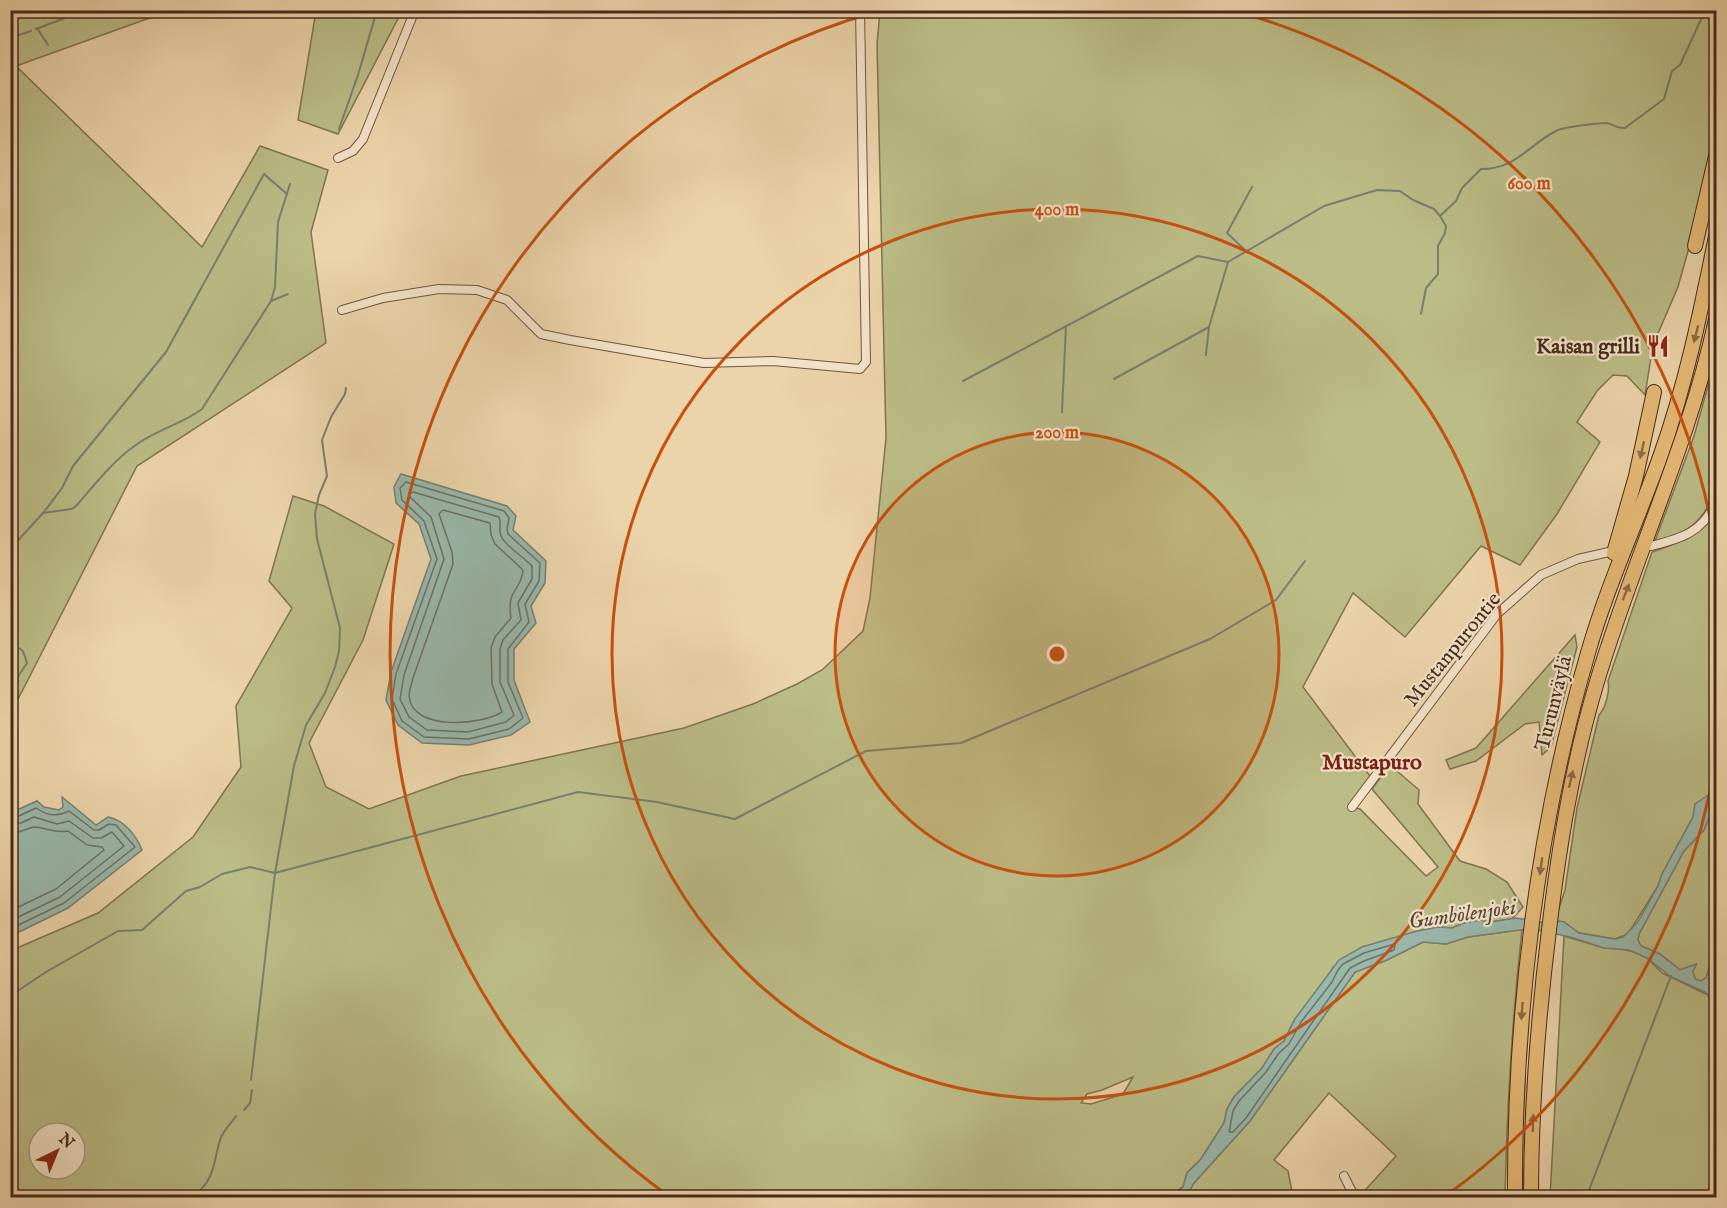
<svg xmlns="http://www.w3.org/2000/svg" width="1727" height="1208" font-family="'IM FELL English',serif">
  <rect width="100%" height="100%" fill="#ecd4aa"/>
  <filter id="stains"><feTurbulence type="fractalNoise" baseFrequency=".00333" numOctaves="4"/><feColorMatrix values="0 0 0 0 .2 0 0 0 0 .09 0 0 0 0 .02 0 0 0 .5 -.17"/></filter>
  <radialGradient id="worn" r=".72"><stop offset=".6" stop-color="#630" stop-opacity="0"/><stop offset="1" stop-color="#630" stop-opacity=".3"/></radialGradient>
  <g fill="#bbbc86" stroke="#807352" stroke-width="1.5" fill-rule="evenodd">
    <polygon points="11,10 169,11 16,66 202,247 260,146 328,170 311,232 326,343 137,466 11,713"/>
    <polygon points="316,11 402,11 338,134 298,120"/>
    <path d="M 880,11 L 1716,11 L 1716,132 L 1698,215 L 1678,287 L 1653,345 L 1645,395 L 1627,376 L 1613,375 L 1597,391 L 1577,422 L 1600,442 L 1557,514 L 1520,565 L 1481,546 L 1405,637 L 1353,593 L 1303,687 L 1373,780 L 1352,807 L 1360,809 L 1426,876 L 1438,867 L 1372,789 L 1390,765 L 1419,790 L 1418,804 L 1460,861 L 1486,869 L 1507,882 L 1523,907 L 1512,919 L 1490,922 L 1481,920 L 1464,923 L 1452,928 L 1438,927 L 1333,967 L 1327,978 L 1295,1019 L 1284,1041 L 1274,1049 L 1262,1068 L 1234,1097 L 1227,1109 L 1224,1123 L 1201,1159 L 1187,1173 L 1183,1187 L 1166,1198 L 11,1197 L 10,951 L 98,913 L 193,837 L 241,767 L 236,706 L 292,608 L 269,581 L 293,496 L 324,506 L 394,544 L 363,640 L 309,743 L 326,787 L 369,809 L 461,776 L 684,728 L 753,704 L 797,684 L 822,670 L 863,631 L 870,598 L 886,438 L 877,44 ZM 1133,1077 L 1123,1094 L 1091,1104 L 1081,1103 L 1087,1094 L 1102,1090 ZM 39,1133 L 75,1133 L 75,1169 L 39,1169 Z"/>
    <path d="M 1716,357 L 1715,491 C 1703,522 1688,534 1655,541 L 1694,436 Z"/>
    <path d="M 1716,510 L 1716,793 L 1711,794 L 1694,810 L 1693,817 L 1662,874 L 1658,886 L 1628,934 L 1615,939 L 1579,933 L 1564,922 L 1557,922 L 1558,911 L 1565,890 L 1577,808 L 1599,715 C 1606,708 1610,690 1608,681 L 1652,552 C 1681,542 1698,536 1716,510 Z"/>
    <polygon points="1575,635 1577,647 1551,747 1542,755 1539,722 1525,724 1476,761 1450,769 1446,760 1476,748"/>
    <polygon points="1716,813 1716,935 1715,935 1716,945 1706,978 1701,981 1695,979 1693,971 1696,965 1680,970 1660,954 1641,946 1638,940 1639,934 1684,851 1704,830 1709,818"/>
    <path d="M 1518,930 L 1522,930 C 1512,1019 1507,1108 1505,1197 L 1359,1197 L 1396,1156 L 1329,1093 L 1274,1160 L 1288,1171 L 1293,1197 L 1186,1198 L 1194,1183 L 1250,1121 L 1355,972 L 1387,960 L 1423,942 L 1446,944 L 1468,937 Z"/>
    <polygon points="1564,936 1604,948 1622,949 1638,953 1647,958 1662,973 1708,995 1714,1011 1716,1010 1716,1197 1550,1198"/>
  </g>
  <g fill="#99b8ac" stroke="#777f73" stroke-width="1.5">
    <polygon points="401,474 507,506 516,516 513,530 546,561 545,583 531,606 536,623 514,649 514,680 530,722 511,735 469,745 422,743 398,725 386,700 391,672 431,559 419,524 396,503 394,487"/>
    <polygon points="1716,793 1716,813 1709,818 1704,830 1684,851 1639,934 1638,940 1641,946 1660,954 1680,970 1696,964 1693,971 1695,979 1701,981 1706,978 1716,945 1715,935 1716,935 1716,1010 1714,1011 1708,995 1705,992 1671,977 1647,958 1629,950 1604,948 1570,937 1538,930 1527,929 1468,937 1446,944 1423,942 1387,960 1355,972 1250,1121 1194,1183 1186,1197 1166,1198 1183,1187 1187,1173 1201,1159 1224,1123 1227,1109 1234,1097 1262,1068 1274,1049 1284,1041 1295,1019 1339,960 1362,947 1417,931 1438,927 1452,928 1464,923 1481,920 1490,922 1516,918 1553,924 1559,921 1564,922 1579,933 1615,939 1623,937 1638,922 1658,886 1662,874 1693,817 1695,804 1707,796"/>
    <path d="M 62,797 L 96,825 L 108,817 C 124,820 136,835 142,850 L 68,908 L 11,936 L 11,810 L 17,810 L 37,801 L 44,807 L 59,810 L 63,807 Z"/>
  </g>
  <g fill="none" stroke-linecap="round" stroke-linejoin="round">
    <g stroke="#6f7164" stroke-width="1.5">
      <polygon points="406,482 504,511 509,518 507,529 508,534 540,563 539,581 525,604 529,622 508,649 508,682 523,718 509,729 469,739 424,737 402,721 392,699 396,674 437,559 424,521 402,500 400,488"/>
      <path d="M 413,492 L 499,517 C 502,523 498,529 501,536 C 505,546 524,557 532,566 L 532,579 L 518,603 L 521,620 L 503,640 L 500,649 L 500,682 L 514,715 L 506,722 L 468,732 L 427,730 L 409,717 L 400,699 L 404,675 L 444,559 L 431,517 L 410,497 L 410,494 Z"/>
      <path d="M 443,510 L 490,523 L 491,535 L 495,544 L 523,570 C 522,590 506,589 511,618 L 495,637 L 491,648 L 492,684 L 502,712 C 482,725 412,732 409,696 C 409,690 412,683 413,678 L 453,564 L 452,552 L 439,514 Z"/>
      <path d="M 10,816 L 19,816 L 36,808 C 48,816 56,817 69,811 L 94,830 L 99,830 L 109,824 L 116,825 L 135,847 L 64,903 L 10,929"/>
      <polyline points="10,824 21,823 34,817 57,824 69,821 93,838 101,838 112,832 124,846 60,897 10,921"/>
      <path d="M 10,833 C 21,833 27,828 34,827 C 45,827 54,834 68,831 L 87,845 L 102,847 L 104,850 L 56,889 L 10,911"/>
      <polygon points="1391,945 1395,946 1394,950 1364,961 1350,968 1246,1118 1233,1132 1229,1132 1233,1111 1239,1101 1266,1072 1279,1053 1289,1044 1301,1022 1332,982 1338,970 1343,964 1364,953"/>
    </g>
    <g stroke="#777f73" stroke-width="2">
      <polyline points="37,28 48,45"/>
      <polyline points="36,29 86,10"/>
      <polyline points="10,38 31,31"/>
      <polyline points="339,129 358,75 377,10"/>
      <path d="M 1440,216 L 1456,201 L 1462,188 L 1481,169 C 1517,169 1528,145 1556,131 C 1562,127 1599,123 1607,123 C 1614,124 1617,129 1625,128 L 1664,99 L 1672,71 L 1680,65 L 1703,15 L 1708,10"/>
      <polyline points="1246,251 1227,233 1252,187"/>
      <polyline points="1228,262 1324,206 1377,190 1400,191 1413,200 1434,209 1440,216 1446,226 1445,233 1438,246 1438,274 1426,288 1421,314"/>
      <polyline points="271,301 288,294"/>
      <polyline points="1206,355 1209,327 1228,262"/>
      <polyline points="1114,379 1209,327"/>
      <polyline points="963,381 1198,256 1228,262"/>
      <polyline points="1062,412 1066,326"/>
      <polyline points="44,512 62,488 73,466 166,352 264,174 287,194"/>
      <path d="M 10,549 L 43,513 L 71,509 L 75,507 C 93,487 111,463 133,447 C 154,430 181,425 202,409 L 271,301 L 275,287 L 278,222 L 290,184"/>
      <polyline points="10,643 12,644"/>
      <polyline points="10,688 27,663 23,651 19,648"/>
      <polyline points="10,996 46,972 118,931 142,930 186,891 200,887 222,874 250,867 275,873 578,792 657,802 735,819 866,751 961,743 1210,639 1276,600 1305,561"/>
      <polyline points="251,1080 275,873 294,766 306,725 325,693 335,667 339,651 340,628 317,539 315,514 319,495 327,476 322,440 331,417 345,394 346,388"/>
      <polyline points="244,1110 250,1103 252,1090"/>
      <path d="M 199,1198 L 198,1192 C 215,1178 214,1159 220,1140 C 223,1130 231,1124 236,1116"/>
      <polyline points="1586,1198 1671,976"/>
    </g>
    <g stroke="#6f5440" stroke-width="10">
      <g id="street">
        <polyline points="338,158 353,151 363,139 415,10"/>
        <polyline points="342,310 383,298 439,289 477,290 507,300 541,334 570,340 704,363 773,361 860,369 866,362 860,10"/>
        <path d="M 1651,546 C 1682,538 1702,533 1716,502"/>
        <polyline points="1352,807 1497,614 1541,575 1578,559 1609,552"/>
        <polyline points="1344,1176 1355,1198"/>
      </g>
    </g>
    <g stroke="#452a1d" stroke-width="16">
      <g id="highway">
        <polyline points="1695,246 1716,156"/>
        <polyline points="1614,553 1636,476 1654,392"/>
        <path d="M 1515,1198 C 1514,1016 1537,827 1588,653 C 1607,586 1637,522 1660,457 C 1686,385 1701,310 1716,236"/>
        <path d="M 1531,1198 C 1531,1108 1538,1019 1549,930 C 1559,847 1572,766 1596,685 C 1632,562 1689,445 1716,319"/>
      </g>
    </g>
    <use href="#street" stroke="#f3e3c8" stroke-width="8"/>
    <use href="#highway" stroke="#e6ba75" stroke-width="14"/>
  </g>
  <defs><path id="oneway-solid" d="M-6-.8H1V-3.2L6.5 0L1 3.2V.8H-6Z" transform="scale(1.5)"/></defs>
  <g fill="#8d6b45">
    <use href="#oneway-solid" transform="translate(1696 334) rotate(104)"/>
    <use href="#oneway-solid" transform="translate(1642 450) rotate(103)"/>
    <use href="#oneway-solid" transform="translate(1626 592) rotate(-69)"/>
    <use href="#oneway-solid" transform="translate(1571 779) rotate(-77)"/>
    <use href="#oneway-solid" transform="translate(1541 866) rotate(98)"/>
    <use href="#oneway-solid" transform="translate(1522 1011) rotate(94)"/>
    <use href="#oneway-solid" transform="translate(1533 1123) rotate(-88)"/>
  </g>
  <circle cx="1057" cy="654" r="222" fill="#c7500f" fill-opacity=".12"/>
  <g fill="none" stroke="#c7500f" stroke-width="3">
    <circle cx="1057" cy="654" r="222"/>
    <circle cx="1057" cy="654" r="445"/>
    <path d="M1716 758A667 667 0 0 1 1444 1197M670 1197A667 667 0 0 1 879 11M1235 11A667 667 0 0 1 1716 550"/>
  </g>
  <defs>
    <g id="restaurant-bare" transform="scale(1.8)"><path d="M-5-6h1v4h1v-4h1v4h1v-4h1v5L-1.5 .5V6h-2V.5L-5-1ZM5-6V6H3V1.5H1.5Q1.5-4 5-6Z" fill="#8f2418" stroke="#f3e3c8" stroke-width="2.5" paint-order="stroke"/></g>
  </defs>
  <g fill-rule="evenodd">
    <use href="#restaurant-bare" x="1658" y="346"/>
  </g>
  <g text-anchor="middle" stroke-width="4.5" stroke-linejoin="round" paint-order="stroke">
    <g font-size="21" font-weight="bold" fill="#452a1d" stroke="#f3e3c8" text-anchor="end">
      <text x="1640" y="353">Kaisan grilli</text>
    </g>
    <g font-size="21" fill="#452a1d" stroke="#f3e3c8">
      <text transform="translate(1452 649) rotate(-51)" y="7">Mustanpurontie</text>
      <text transform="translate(1553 703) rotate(-76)" y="7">Turunväylä</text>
    </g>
    <g font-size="22" font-weight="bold" fill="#7a1f14" stroke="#f3e3c8">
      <text x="1372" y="769">Mustapuro</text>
    </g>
    <g font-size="22" font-style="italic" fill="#56463a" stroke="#f3e3c8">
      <text transform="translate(1462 913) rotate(-8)" y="8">Gumbölenjoki</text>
    </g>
  </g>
  <circle cx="1057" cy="654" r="9" fill="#c7500f" stroke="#f3e3c8" stroke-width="3"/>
  <g font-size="18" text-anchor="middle" font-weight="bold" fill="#c7500f" stroke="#f3e3c8" stroke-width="4.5" stroke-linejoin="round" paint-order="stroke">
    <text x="1529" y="189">600 m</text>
    <text x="1057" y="215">400 m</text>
    <text x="1057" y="438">200 m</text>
  </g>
  <rect width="1727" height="1208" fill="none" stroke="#ecd4aa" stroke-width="36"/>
  <rect x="12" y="12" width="1703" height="1184" fill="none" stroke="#452a1d" stroke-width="3"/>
  <rect x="18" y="18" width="1691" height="1172" fill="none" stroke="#452a1d" stroke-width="1.5"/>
  <g transform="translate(57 1151) rotate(43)"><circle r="28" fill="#f3e3c8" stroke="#ad9984" stroke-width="1.5"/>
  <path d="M0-4.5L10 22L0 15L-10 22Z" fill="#8f2418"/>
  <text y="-9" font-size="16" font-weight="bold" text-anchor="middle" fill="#452a1d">N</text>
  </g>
  <rect width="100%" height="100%" filter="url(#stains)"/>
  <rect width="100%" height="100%" fill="url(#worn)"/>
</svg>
